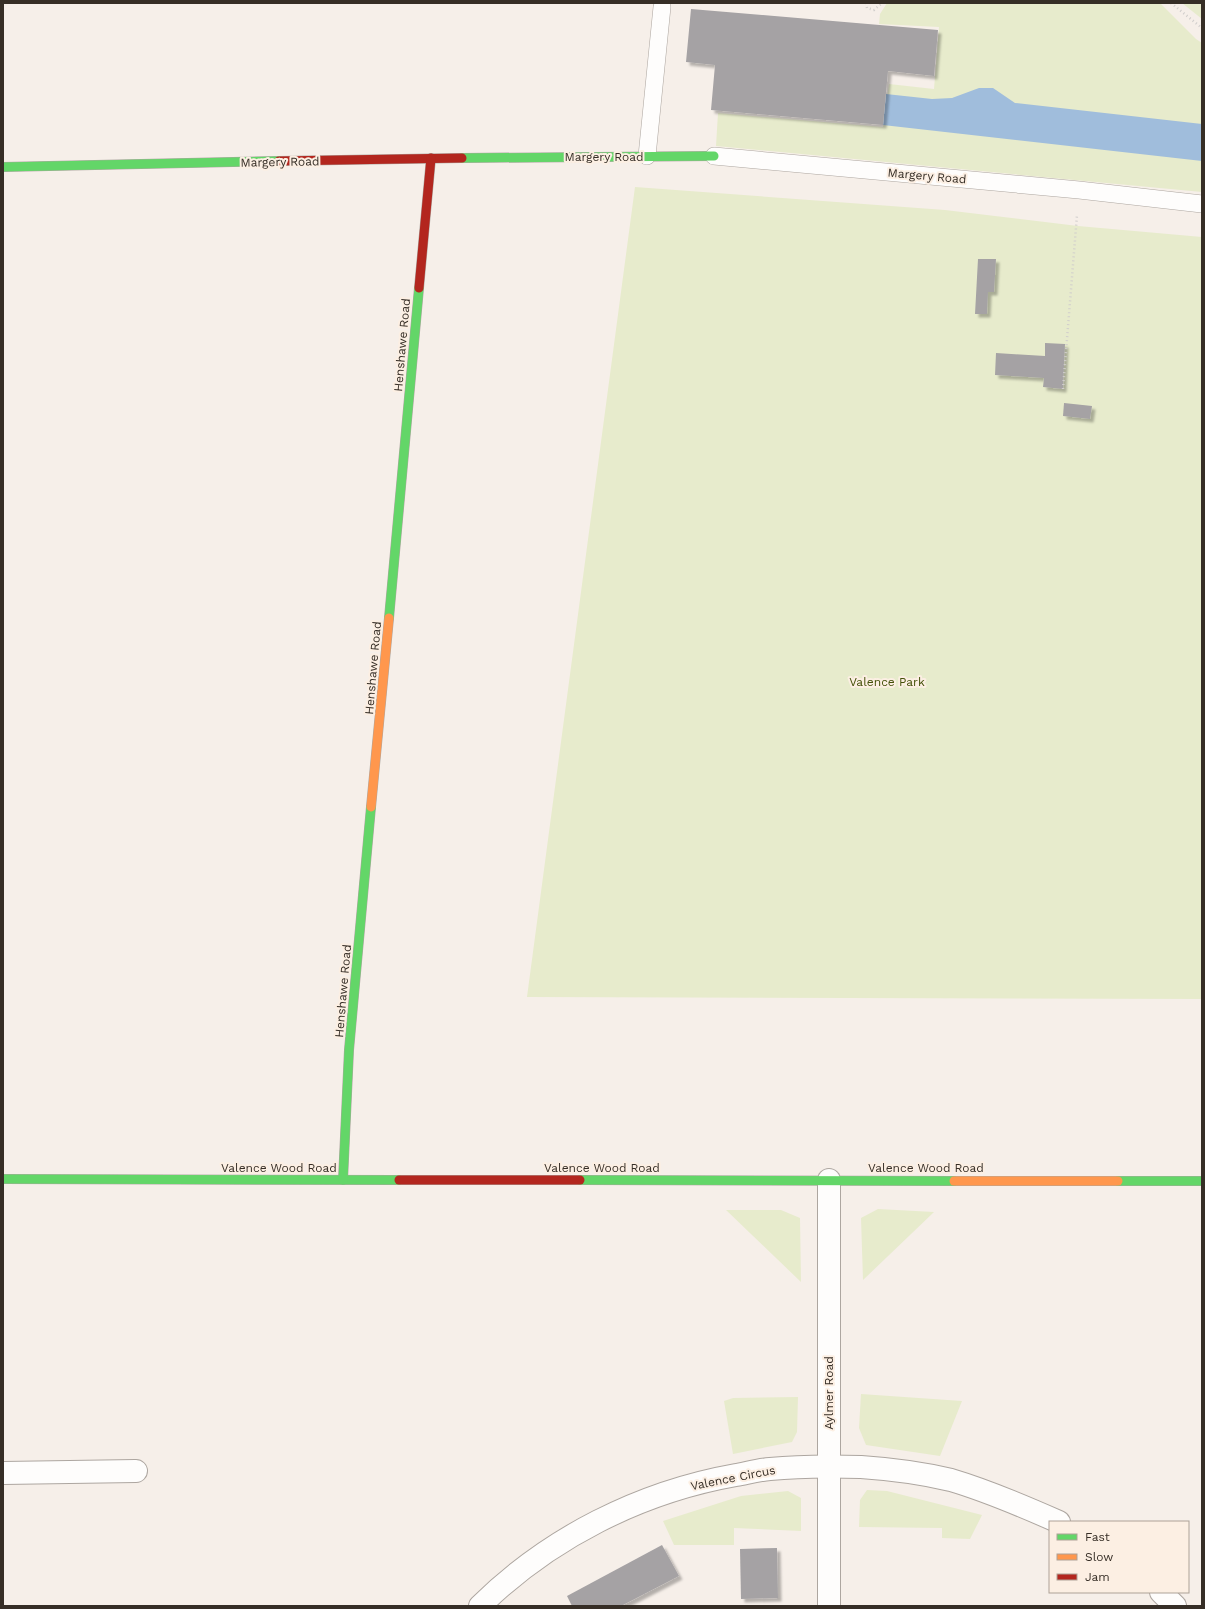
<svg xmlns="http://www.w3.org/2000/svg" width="1205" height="1609" font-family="'Work Sans',sans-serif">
  <defs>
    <filter id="shadow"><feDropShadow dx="3.5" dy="3.5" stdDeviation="1" flood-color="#0004"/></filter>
  </defs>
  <rect width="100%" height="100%" fill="#f6efe9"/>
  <g fill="#e7ebcc">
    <polygon points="887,3 1160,3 1196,39 1202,43 1202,192 716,146 718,113 883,127 889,84 934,89 939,27 879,24 880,14"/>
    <polygon points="1182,3 1202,3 1202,19"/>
    <polygon points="635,187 945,210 1078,226 1202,237 1202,999 527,997"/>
    <polygon points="878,1209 934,1212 863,1280 861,1218"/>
    <polygon points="726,1210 781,1210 800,1218 801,1282"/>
    <polygon points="861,1394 962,1401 940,1456 866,1445 859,1428"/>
    <polygon points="798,1397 797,1432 792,1442 733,1454 724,1401 733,1398"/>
    <polygon points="867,1490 887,1491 982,1515 970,1539 942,1538 942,1528 859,1527 860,1500"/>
    <polygon points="788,1491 801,1498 801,1531 734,1528 734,1545 674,1545 663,1521 741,1496"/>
  </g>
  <polygon fill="#a0bddc" points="979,88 993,88 1015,103 1202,124 1202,161 883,125 886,94 932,99 952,98"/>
  <g fill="#a5a2a4" filter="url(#shadow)">
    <polygon points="691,9 938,30 934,76 888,71 883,125 711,110 715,65 686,62"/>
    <polygon points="978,259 996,259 994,292 988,292 987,314 975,314"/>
    <polygon points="1045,343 1065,344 1063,389 1043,387 1044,378 995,375 996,353 1045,356"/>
    <polygon points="1064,403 1092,406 1090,419 1063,416"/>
    <polygon points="662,1545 679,1576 621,1606 572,1606 567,1596"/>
    <polygon points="777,1548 778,1598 741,1599 740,1549"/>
  </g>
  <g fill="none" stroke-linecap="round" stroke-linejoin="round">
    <g stroke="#ada6a0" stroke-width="18">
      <g id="lane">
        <polyline points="647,156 662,7"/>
        <polyline points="714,156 1079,190 1202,204"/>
      </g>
    </g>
    <g stroke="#ada6a0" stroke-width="24">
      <g id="street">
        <polyline points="829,1180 829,1606"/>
        <polyline points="3,1473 136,1471"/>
        <polyline points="1161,1592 1175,1606"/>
        <path d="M 480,1606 C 549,1538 640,1492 736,1475 C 747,1473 758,1470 770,1469 C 800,1466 830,1466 861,1467 C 890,1469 922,1473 951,1480 C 988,1491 1023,1506 1059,1522"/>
      </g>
    </g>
    <g stroke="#ada6a0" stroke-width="10">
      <g id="fast">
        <polyline points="462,158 714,156"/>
        <polyline points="3,167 279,161"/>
        <polyline points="389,618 419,288"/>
        <polyline points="3,1179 399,1180"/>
        <polyline points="343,1180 349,1050 371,807"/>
        <polyline points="580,1180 954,1181"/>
        <polyline points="1118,1181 1202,1181"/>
      </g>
    </g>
    <g stroke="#ada6a0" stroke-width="10">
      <g id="slow">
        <polyline points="371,807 389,618"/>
        <polyline points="954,1181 1118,1181"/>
      </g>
    </g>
    <g stroke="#ada6a0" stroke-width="10">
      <g id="jam">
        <polyline points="279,161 462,158"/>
        <polyline points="419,288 431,158"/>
        <polyline points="399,1180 580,1180"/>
      </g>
    </g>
    <g stroke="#d1cecc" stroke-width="2.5" stroke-dasharray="1 3" stroke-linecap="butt">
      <polyline points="866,3 867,8 874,10 882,3"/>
      <polyline points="1171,3 1202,28"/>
      <polyline points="1063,389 1077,215"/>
    </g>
    <use href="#lane" stroke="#fefdfc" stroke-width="17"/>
    <use href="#street" stroke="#fefdfc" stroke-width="22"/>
    <use href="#fast" stroke="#63d668" stroke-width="9"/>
    <use href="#slow" stroke="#ff974d" stroke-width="9"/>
    <use href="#jam" stroke="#b3261e" stroke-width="9"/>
  </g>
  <g text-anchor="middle" stroke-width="4" stroke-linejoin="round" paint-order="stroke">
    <g font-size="12" fill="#362e26" stroke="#fcefe3">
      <text x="604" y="161">Margery Road</text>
      <text transform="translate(280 162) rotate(-1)" y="4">Margery Road</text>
      <text transform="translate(927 176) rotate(5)" y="4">Margery Road</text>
      <text transform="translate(402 345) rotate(-85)" y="4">Henshawe Road</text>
      <text transform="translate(373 668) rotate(-85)" y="4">Henshawe Road</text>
      <text transform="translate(343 991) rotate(-85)" y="4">Henshawe Road</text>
      <text x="279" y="1172">Valence Wood Road</text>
      <text x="602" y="1172">Valence Wood Road</text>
      <text x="926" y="1172">Valence Wood Road</text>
      <text transform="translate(829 1393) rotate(-90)" y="4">Aylmer Road</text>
      <text transform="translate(733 1478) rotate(-11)" y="4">Valence Circus</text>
    </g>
    <g font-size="12" fill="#445009" stroke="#fcefe3">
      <text x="887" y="686">Valence Park</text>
    </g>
  </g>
  <rect width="1205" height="1609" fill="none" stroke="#362e26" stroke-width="8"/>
  <rect x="1049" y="1521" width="140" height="72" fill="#fcefe3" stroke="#ada297"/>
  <rect x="1057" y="1534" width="20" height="6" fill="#63d668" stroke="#ada297"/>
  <text x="1085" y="1541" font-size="12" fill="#362e26">Fast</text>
  <rect x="1057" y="1554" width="20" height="6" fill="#ff974d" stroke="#ada297"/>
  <text x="1085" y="1561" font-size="12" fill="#362e26">Slow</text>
  <rect x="1057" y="1574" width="20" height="6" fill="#b3261e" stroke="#ada297"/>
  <text x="1085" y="1581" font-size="12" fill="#362e26">Jam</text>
</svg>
